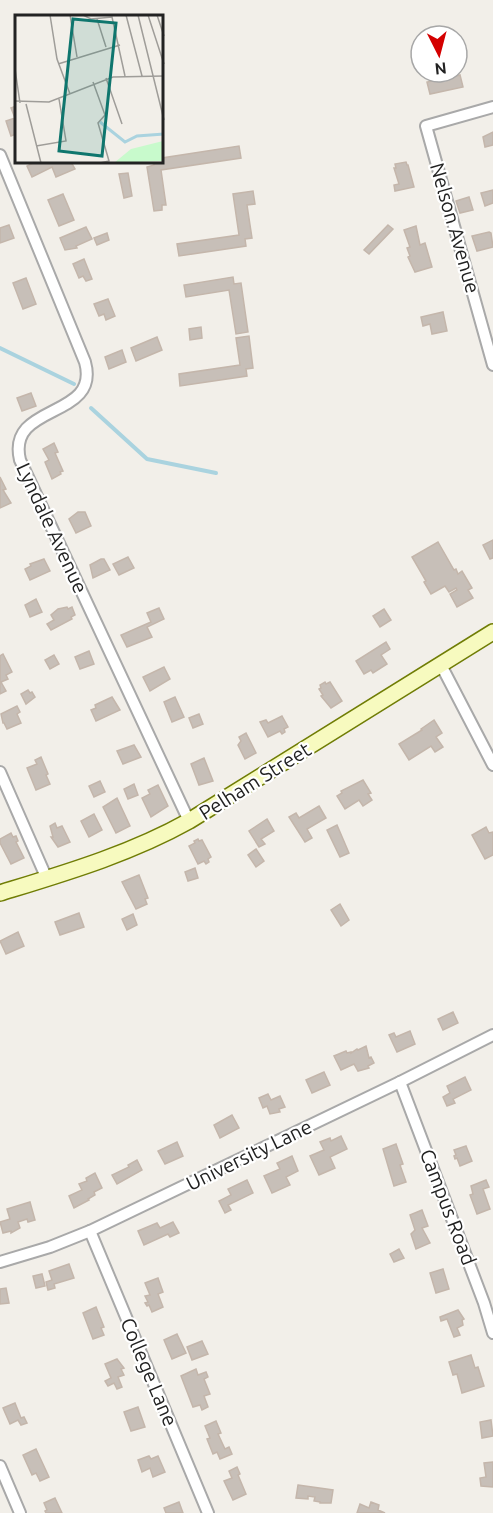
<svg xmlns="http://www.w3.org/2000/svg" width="493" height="1513" font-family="Ubuntu,sans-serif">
  <rect width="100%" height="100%" fill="#f2efe9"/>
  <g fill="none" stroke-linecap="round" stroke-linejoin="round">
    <g stroke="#aad3df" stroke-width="4">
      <polyline points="0,348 74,384"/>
      <polyline points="91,408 147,459 216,473"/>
    </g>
  </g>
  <g fill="#c7bfb8" stroke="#c4b6ab" stroke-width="1.5">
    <polygon points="450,72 451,77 460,75 463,87 430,94 427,82 443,79 442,74"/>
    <polygon points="16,106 16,134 11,136 6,121 15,118 11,108"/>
    <polygon points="493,132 493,145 485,147 483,137"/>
    <polygon points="239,146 241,158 161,170 166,205 162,205 162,210 154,211 147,167 154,165 154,162 162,162 162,158"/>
    <polygon points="35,162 71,162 75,169 56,177 52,167 32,177 27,166"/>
    <polygon points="406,162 407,165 408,165 414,187 395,191 394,185 399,184 394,168 396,168 395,164"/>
    <polygon points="128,173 132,196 124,198 119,174"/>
    <polygon points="493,190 493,203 485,206 481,193"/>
    <polygon points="253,191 255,204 247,205 252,238 245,239 246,246 179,256 177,244 239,235 233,194"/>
    <polygon points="63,194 74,220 59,226 48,200"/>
    <polygon points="469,197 473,210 460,213 456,201"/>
    <polygon points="9,225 14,238 0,243 0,228"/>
    <polygon points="388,225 393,229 369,254 364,250"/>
    <polygon points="416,226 420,245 425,243 432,267 415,272 408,257 410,256 407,248 410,247 404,230"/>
    <polygon points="86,227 92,239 76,246 77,248 65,250 60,238"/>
    <polygon points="489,232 491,233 493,247 477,251 472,236"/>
    <polygon points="107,233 109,240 97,245 94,238"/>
    <polygon points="84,259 92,279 86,281 83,276 79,278 73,264"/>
    <polygon points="233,277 234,284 241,283 248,332 236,334 229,290 186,297 184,285"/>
    <polygon points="26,278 36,304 23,309 13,283"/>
    <polygon points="108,299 115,316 106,320 104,314 99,316 94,304"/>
    <polygon points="443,312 447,331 432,334 430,324 423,326 421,317"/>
    <polygon points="201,327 202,338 190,340 189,329"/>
    <polygon points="249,336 253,368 246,369 247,376 180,386 179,374 240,365 236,338"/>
    <polygon points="157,337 162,350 136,361 131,348"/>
    <polygon points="122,350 126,362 109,369 105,357"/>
    <polygon points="31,393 36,406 22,411 17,398"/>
    <polygon points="54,443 58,452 55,453 63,471 60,472 61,474 52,479 45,462 49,460 43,449"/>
    <polygon points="0,477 6,489 3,490 11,503 0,508"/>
    <polygon points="78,512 85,512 91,526 76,533 69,519"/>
    <polygon points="493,540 493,558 490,559 483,545"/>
    <polygon points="438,542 454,570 456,569 458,574 462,571 472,588 468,590 473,598 457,607 450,594 457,590 456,588 449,592 445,586 431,594 424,582 426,581 412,557"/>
    <polygon points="128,557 134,568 119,575 113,564"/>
    <polygon points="44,559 50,571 30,580 25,569 31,566 30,564"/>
    <polygon points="101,559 104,559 110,570 93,578 90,565"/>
    <polygon points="36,599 42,612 30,617 25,605"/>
    <polygon points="67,607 68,609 72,607 75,615 71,617 72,619 51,630 47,624 54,620 51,615 58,609"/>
    <polygon points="159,608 164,619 147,627 152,637 127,647 121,635 151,622 147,613"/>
    <polygon points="384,609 391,620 380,627 373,616"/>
    <polygon points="386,642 390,649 381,655 387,664 373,673 371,670 364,674 356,661"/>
    <polygon points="89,651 94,664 80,669 75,657"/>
    <polygon points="3,654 12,672 6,675 8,679 1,682 6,691 0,694 0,656"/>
    <polygon points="54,655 59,664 50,669 45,660"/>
    <polygon points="164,667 170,679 150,691 143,677"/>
    <polygon points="325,682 326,684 330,682 342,701 331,708 321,696 323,695 319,689 321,688 320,685"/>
    <polygon points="28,690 30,693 32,692 35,697 26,704 21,694"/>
    <polygon points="112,697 120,710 96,721 91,710 96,708 95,705"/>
    <polygon points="175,697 184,717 172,722 164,702"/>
    <polygon points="17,706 20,712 17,714 21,723 7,729 4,723 3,723 1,714"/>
    <polygon points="199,714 203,724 193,728 189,718"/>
    <polygon points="282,716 288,727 284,729 285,732 282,734 280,731 268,737 260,722 266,720 268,723"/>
    <polygon points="434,720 442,733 436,737 443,747 435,752 431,746 409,760 399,744 422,730 421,729"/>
    <polygon points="246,733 256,753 245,759 238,745 241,741 239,737"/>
    <polygon points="134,745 141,757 123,764 117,751"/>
    <polygon points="41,757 48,774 46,775 50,784 36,790 27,768 37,764 35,760"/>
    <polygon points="204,758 213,781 199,785 191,764"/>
    <polygon points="363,780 371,793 368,794 372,800 363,806 359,800 345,809 337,796 342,793 341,791"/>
    <polygon points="100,781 105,792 94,797 89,786"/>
    <polygon points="134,784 138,795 128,799 124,789"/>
    <polygon points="158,785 168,806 151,817 142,798 150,794 148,790"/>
    <polygon points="117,798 130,826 116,833 103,807"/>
    <polygon points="319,806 326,818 307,829 312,838 305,842 289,817 296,813 299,818"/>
    <polygon points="94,814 102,830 89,837 81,821"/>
    <polygon points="267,819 274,831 261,839 265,844 259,847 249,831"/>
    <polygon points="55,823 57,828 62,826 70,842 58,847 51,837 53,837 50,826"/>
    <polygon points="337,825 349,853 340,857 327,830"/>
    <polygon points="486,827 489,833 493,832 493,855 485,859 472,835"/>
    <polygon points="11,833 13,837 16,836 18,841 16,842 24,858 11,864 0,843 0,839"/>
    <polygon points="198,839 199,841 202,840 211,857 208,859 209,862 206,864 204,861 198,864 189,846 195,843 194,841"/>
    <polygon points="256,849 264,861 256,867 248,855"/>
    <polygon points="195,868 198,878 188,881 185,872"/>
    <polygon points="139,875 148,898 145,899 147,904 136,909 122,882"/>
    <polygon points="340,904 349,920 341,926 331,910"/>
    <polygon points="79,913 84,927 60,935 55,922"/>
    <polygon points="133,914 137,925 127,930 122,919"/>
    <polygon points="18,932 24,946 6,954 0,941"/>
    <polygon points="453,1012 458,1023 443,1030 438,1019"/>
    <polygon points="410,1031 415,1044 397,1052 389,1035 394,1033 396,1037"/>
    <polygon points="366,1046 369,1058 371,1057 374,1063 368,1066 369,1068 358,1071 354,1064 341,1070 334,1056 346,1051 347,1053 351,1052 351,1053 357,1049 358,1050"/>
    <polygon points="324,1072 330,1085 312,1093 306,1080"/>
    <polygon points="465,1077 471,1090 453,1099 455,1103 447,1106 443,1097 450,1093 447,1086"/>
    <polygon points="268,1094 271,1100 280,1096 285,1107 279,1109 280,1112 270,1114 267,1106 263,1108 259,1098"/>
    <polygon points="232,1115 239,1128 220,1138 214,1125"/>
    <polygon points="341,1136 347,1149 330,1157 335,1168 319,1175 310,1156 324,1150 320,1142 330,1138 331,1141"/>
    <polygon points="177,1142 183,1156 165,1164 158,1151"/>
    <polygon points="396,1144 403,1164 400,1165 406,1182 394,1186 383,1149"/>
    <polygon points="466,1146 472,1161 460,1166 457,1158 455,1159 454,1156 456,1155 454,1150"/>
    <polygon points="292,1156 298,1171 286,1177 290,1185 272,1193 264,1176 280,1169 277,1163"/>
    <polygon points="137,1160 142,1170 117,1184 112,1175 129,1167 128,1165"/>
    <polygon points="95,1173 102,1188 94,1192 95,1195 88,1199 89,1200 74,1208 69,1196 82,1190 79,1184 87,1181 86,1178"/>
    <polygon points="247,1180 253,1193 228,1205 231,1210 225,1213 219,1201 231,1195 228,1189"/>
    <polygon points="486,1180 489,1187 483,1189 490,1209 477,1214 470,1195 473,1194 471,1186"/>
    <polygon points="30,1202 35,1220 28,1222 27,1219 18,1222 20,1228 11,1233 11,1231 3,1233 0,1222 10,1219 7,1209"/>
    <polygon points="422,1210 428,1226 422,1228 430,1243 416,1249 411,1234 415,1230 410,1215"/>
    <polygon points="173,1222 179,1233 170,1237 168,1234 144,1245 138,1231 157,1223 160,1228"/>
    <polygon points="399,1249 404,1258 394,1262 390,1254"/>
    <polygon points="69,1264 74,1278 54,1284 55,1288 48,1290 46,1282 52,1280 49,1271"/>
    <polygon points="443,1269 449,1289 436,1293 430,1273"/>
    <polygon points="42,1274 45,1286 36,1288 33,1276"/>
    <polygon points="158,1278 163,1292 158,1294 163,1307 152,1312 149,1305 147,1306 145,1303 148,1302 145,1296 150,1295 145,1283"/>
    <polygon points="6,1288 9,1303 0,1304 0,1289"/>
    <polygon points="96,1307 104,1327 101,1328 104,1335 93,1339 83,1313"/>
    <polygon points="458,1310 464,1319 462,1320 463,1325 457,1328 460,1335 454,1337 447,1319 441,1321 440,1317"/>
    <polygon points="177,1334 186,1353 172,1359 164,1340"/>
    <polygon points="202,1341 208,1354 192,1360 187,1347"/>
    <polygon points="471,1355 475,1368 478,1367 484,1386 462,1393 457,1374 453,1375 449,1362"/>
    <polygon points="117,1359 124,1368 121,1369 124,1375 118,1377 122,1387 117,1389 114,1383 108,1386 105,1381 111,1378 105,1364"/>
    <polygon points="196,1369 198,1375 206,1372 208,1377 204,1379 210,1394 204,1396 208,1407 202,1410 200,1405 193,1407 181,1376"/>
    <polygon points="15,1403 21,1418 24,1417 27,1423 21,1425 18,1420 10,1424 3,1408"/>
    <polygon points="138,1407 145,1427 131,1431 124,1412"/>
    <polygon points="491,1420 493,1436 482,1438 480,1422"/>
    <polygon points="216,1421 221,1433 218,1434 225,1449 229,1447 232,1454 220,1459 217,1452 213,1454 207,1439 210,1438 205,1426"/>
    <polygon points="36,1449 49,1477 40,1481 36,1473 32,1475 23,1455"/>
    <polygon points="149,1456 151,1459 158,1456 165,1472 153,1477 150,1468 142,1472 138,1460"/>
    <polygon points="493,1462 493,1487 481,1486 480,1478 486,1477 484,1463"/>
    <polygon points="237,1467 240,1474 238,1475 246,1494 233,1500 224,1481 232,1478 229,1471"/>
    <polygon points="298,1485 333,1490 331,1503 320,1503 320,1502 314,1501 315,1497 308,1496 308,1499 296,1498"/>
    <polygon points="55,1498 62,1513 46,1513 45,1511 47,1510 44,1503"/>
    <polygon points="179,1502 183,1513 166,1513 164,1508"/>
    <polygon points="371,1502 379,1505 378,1510 385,1513 357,1513 360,1504 369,1508"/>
  </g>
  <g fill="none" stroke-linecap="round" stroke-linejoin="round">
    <g stroke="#a9a9a9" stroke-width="14">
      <g id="street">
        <polyline points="493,107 426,126 493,365"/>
        <path d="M 0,155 L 85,362 C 101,420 6,402 20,460 L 189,821"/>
        <polyline points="441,665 493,765"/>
        <polyline points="0,772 47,879"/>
        <polyline points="400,1082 484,1303 493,1333"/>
        <polyline points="90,1231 208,1513"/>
        <polyline points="0,1262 50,1247 90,1231 400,1082 493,1035"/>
        <polyline points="0,1466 20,1513"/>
      </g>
    </g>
    <g stroke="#707d05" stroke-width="18">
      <path id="secondary" d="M 0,893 C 65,873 130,854 189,821 L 493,632"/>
    </g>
    <use href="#street" stroke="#fff" stroke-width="10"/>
    <use href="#secondary" stroke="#f7fabf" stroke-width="15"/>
  </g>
  <g text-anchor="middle" stroke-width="4.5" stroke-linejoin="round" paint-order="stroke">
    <g font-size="20" fill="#222" stroke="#fff">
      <text transform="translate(455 228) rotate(74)" y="7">Nelson Avenue</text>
      <text transform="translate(52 528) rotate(65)" y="7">Lyndale Avenue</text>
      <text transform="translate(255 781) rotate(-32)" y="7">Pelham Street</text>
      <text transform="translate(249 1155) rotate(-26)" y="7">University Lane</text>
      <text transform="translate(448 1207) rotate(69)" y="7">Campus Road</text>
      <text transform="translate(149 1372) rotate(67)" y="7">College Lane</text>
    </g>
  </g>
  <g transform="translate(15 15)">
    <rect width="148" height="148" fill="#f2efe9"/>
    <path d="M 148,126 L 148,146 L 99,148 L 116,134 Z" fill="#c8facc"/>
    <path fill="none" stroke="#aad3df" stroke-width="3" d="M 85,107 L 110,127 L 122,121 L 149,119"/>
    <path fill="none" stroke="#9f9d99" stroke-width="1.5" d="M 35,0 L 42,44 L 55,79M 55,0 L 62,42M 68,0 L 76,4 L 97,2 L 110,61M 111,0 L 127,61M 123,0 L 149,105M 133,0 L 149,49M 142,0 L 149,21M 82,4 L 91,32M 43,49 L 105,30M 0,54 L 5,88M 91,63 L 107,109M 78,67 L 90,100 L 83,108 L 94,146 L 85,148M 0,86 L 34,87 L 98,62 L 149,61M 11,89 L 26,148M 21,131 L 51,126 L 44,84"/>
    <path fill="#0f766e" fill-opacity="0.15" stroke="#0f766e" stroke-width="3" d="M 58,4 L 101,8 L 87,141 L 44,136 Z"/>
    <rect width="148" height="148" fill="none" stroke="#222" stroke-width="3"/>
  </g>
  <g transform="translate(439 54) rotate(174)"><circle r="28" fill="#ffffff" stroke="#a7a7a7" stroke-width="1.5"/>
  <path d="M0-4.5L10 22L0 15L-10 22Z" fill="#d40000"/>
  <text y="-9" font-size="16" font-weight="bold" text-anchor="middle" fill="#222222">N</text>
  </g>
</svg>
